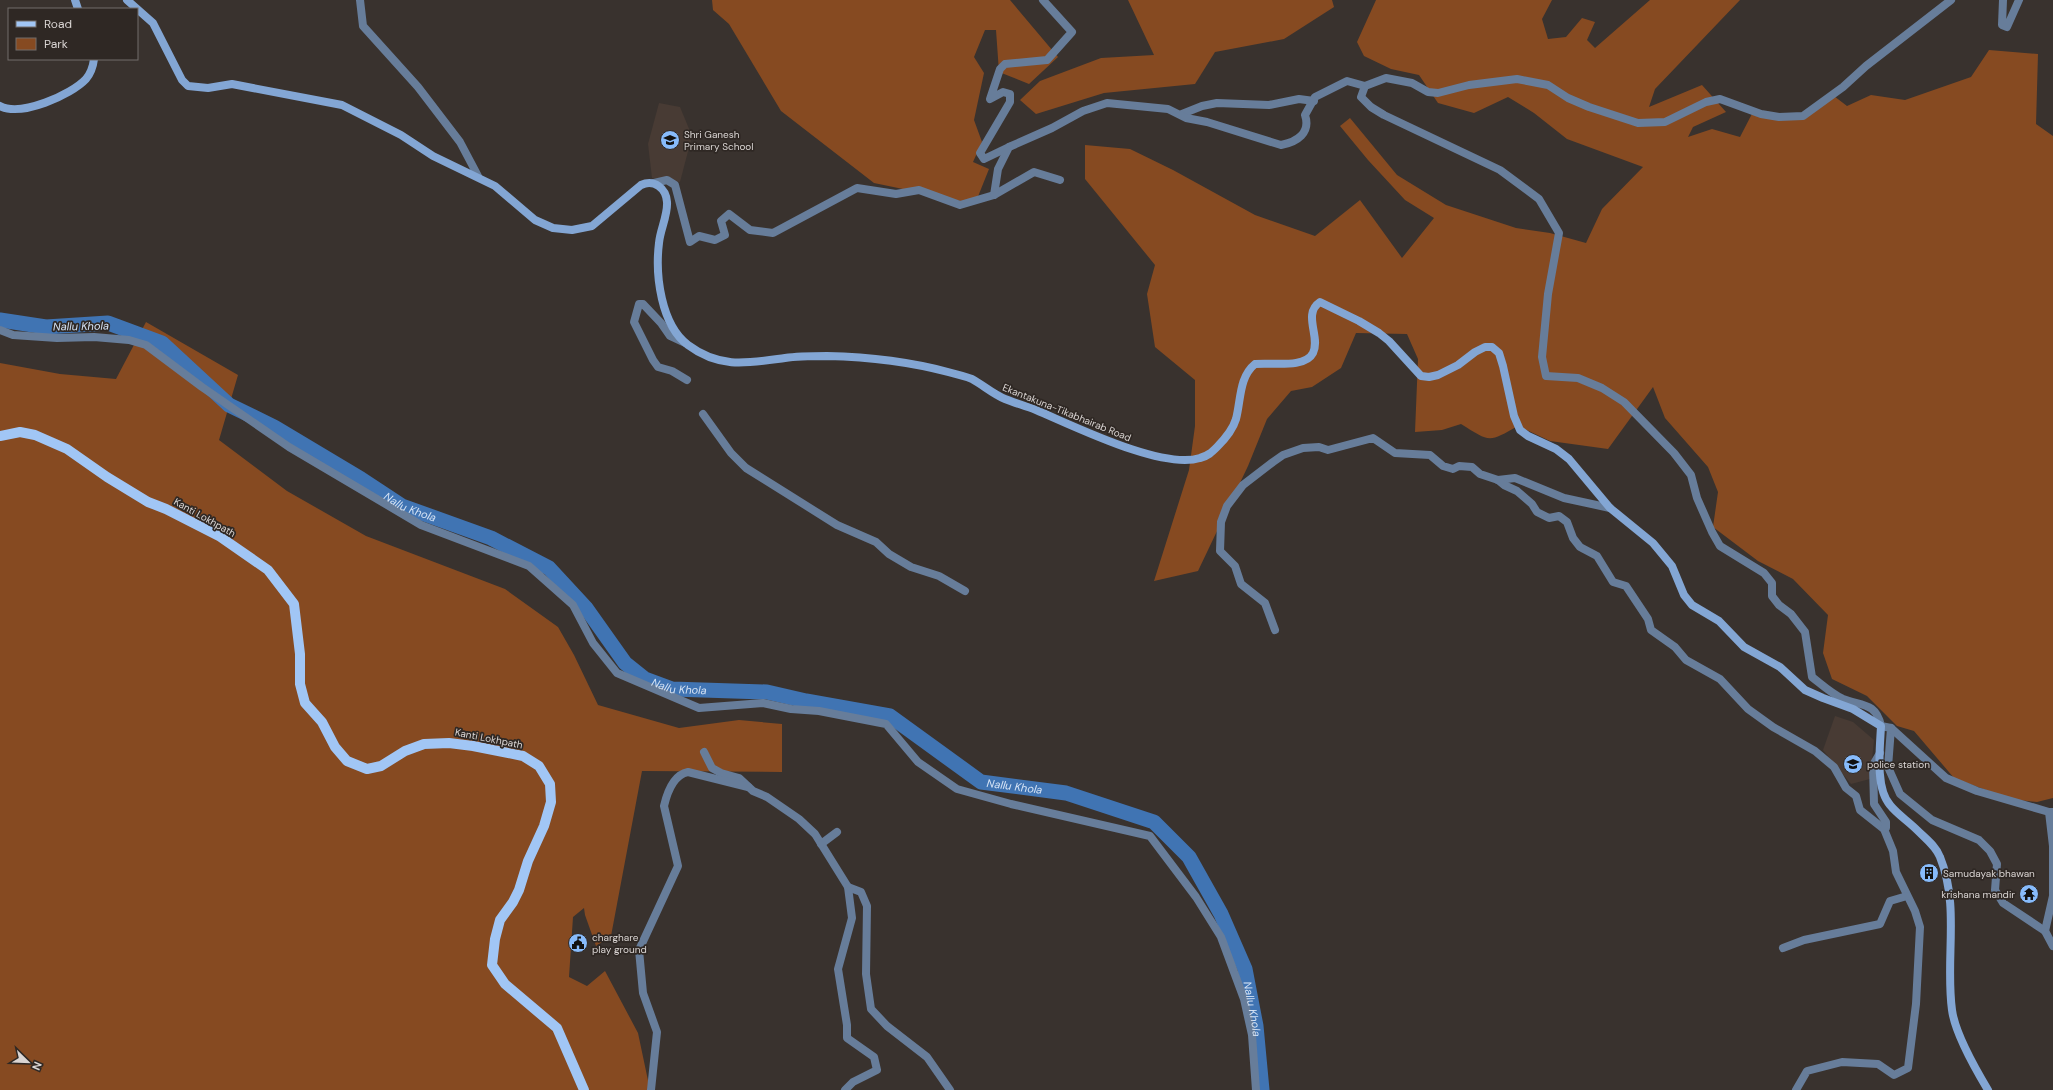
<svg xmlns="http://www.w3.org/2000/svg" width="2053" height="1090" font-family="'DM Sans',sans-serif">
  <rect width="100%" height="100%" fill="#39322e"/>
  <g fill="#483b34">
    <polygon points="659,103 680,107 692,136 680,182 652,178 648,144"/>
    <polygon points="1835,716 1853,722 1874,740 1870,779 1851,784 1823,750"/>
  </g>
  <g fill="#864a21">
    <polygon points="712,0 1010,0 1058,57 1029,84 999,72 996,30 985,30 974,57 984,73 974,120 982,142 973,162 989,169 975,204 874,183 781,111 729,24 713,10"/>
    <polygon points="1128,0 1332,0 1334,7 1284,39 1215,52 1195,84 1104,93 1036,114 1020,100 1040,81 1101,58 1154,55"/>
    <path d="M 1376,0 L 1552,0 L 1542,19 L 1548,39 L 1566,37 L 1582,18 L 1595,22 L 1587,40 L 1595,48 L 1650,0 L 1740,0 L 1655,89 L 1649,107 L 1702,85 L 1726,112 L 1693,127 L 1688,137 L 1712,129 L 1740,137 L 1755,108 L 1779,119 L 1805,119 L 1830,93 L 1847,106 L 1871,95 L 1905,100 L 1971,77 L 1989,50 L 2038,54 L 2036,124 L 2053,136 L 2053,798 L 2037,802 L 2010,799 L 1954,778 L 1914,731 L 1897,726 L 1867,696 L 1832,679 L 1823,653 L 1828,615 L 1793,579 L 1758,561 L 1713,527 L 1718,492 L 1708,467 L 1665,418 L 1653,387 L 1608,449 L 1550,441 L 1518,426 C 1488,443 1490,442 1461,424 L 1442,430 L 1415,432 L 1418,359 L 1407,334 L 1356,333 L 1341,368 L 1312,387 L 1291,391 L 1267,419 L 1248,466 L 1198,571 L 1154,581 L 1189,470 L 1195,426 L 1195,380 L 1155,347 L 1147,294 L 1155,265 L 1085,179 L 1085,145 L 1130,149 L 1173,170 L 1255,215 L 1315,236 L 1360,200 L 1402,258 L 1434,218 L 1405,200 L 1368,160 L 1340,126 L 1350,118 L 1397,175 L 1446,205 L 1516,228 L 1550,233 L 1586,243 L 1602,209 L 1643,167 L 1567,139 L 1534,113 L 1508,97 L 1474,113 L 1438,103 L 1419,75 L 1391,69 L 1364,56 L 1357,42 Z"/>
    <polygon points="146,322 238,375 219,440 287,491 366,536 505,589 558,627 574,655 598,705 679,728 739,720 782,724 782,772 642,771 611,936 596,946 585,915 584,908 573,917 569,977 587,986 605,971 638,1033 650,1090 0,1090 0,363 60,374 116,379"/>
  </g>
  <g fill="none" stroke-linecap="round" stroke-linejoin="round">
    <path stroke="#4074b3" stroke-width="15" id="s1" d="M 0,320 L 46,327 L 108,323 L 162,343 L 229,405 L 274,427 L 361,479 L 402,506 L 491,538 L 549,568 L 586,608 L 625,663 L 645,679 L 672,689 L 767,692 L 806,701 L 890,716 L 981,782 L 1066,793 L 1154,822 L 1189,857 L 1221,914 L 1245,969 L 1256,1026 L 1262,1090"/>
    <g stroke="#677d9a" stroke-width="8">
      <polyline points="360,0 363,26 418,87 460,142 478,176"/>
      <path d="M 1951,0 L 1866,66 L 1843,87 L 1803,116 L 1779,117 L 1761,114 L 1720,99 L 1706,102 L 1665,122 L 1638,123 L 1589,107 L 1568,98 L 1548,85 L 1517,79 L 1469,85 L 1438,93 L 1428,92 L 1412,83 L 1386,78 L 1365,86 L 1361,97 L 1371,107 L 1384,115 L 1500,170 L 1539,199 L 1559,233 L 1548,294 L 1542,357 L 1546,376 L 1578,378 L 1602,388 L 1624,402 L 1674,453 L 1691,475 L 1697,498 L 1712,532 L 1720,546 L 1764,573 L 1772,583 L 1772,596 L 1779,605 L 1791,614 L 1805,632 L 1812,677 C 1821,684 1832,694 1843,699 C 1861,706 1876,702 1881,726 L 1891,728 L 1888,767 L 1900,794 L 1932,820 L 1979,840 L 1990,851 L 1997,864 L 1995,890 L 2003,903 L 2045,931"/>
      <polyline points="2003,0 2002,25 2007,27 2019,0"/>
      <polyline points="1182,114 1202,106 1217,103 1269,105 1299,99 1314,101"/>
      <polyline points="1009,147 984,159 980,153 1010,102 1010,94 1003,92 990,99 1000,69 1005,64 1047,60 1072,32 1043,0"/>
      <polyline points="654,183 667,180 675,185 690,242 699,236 715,240 725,235 721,221 729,214 750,230 773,233 857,188 896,194 919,190 960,205 994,195 1034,172 1060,180"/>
      <path d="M 994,195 L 998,169 L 1009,147 L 1052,128 L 1083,111 L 1107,103 L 1168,109 L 1186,118 L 1207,122 L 1281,145 C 1297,142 1311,133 1305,115 L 1315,97 L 1347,81 L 1365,86"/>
      <polyline points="0,330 13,335 57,338 94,337 129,340 146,345 202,387 289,447 421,525 529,566 573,605 593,643 617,673 699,708 763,703 791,709 819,711 886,724 918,762 957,789 1011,804 1150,836 1196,897 1221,937 1244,999 1252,1035 1256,1090"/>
      <polyline points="685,343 670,336 661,323 643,304 639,304 634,322 653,360 658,367 672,371 687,380"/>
      <polyline points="703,414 731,453 746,468 837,525 876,542 889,554 911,567 939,576 965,591"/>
      <polyline points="1498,480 1515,478 1564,498 1610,508"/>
      <polyline points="1275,630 1265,603 1241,584 1235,566 1220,551 1221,522 1227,506 1243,485 1273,462 1283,455 1303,448 1319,447 1328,450 1373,438 1395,453 1430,455 1443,466 1453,469 1459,466 1472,467 1480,474 1498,480 1504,485 1517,491 1532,504 1537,512 1549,518 1559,516 1567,522 1573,538 1580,547 1597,556 1613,582 1626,586 1648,619 1651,630 1675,647 1686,660 1720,679 1748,709 1773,727 1815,751 1834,767 1846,788 1856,796 1860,810 1884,829 1893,851 1896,872 1915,911 1920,927 1916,1004 1908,1068 1894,1075 1878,1064 1842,1062 1807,1071 1796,1090"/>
      <polyline points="1891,728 1946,778 1977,791 2049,812"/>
      <polyline points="704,752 712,768 721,773 739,778 753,791 767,797 799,819 815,834 848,887 861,892 867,906 866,974 871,1009 887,1026 927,1057 950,1090"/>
      <polyline points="1880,753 1873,765 1874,804 1886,822 1886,828 1884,829"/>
      <polyline points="2053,812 2049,812 2053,846 2053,894"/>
      <polyline points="821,844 837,832"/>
      <polyline points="2053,896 2045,931 2053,946"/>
      <polyline points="1783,948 1804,940 1880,924 1890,901 1907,896"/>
      <path d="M 651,1090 L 657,1032 L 643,993 L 639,950 L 678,866 L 664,806 C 667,793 673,775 688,772 L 748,787"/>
      <polyline points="845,1090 853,1082 877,1070 874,1057 847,1038 847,1025 838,969 852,918 848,887"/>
    </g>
    <g stroke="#83a6d4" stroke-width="8">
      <polyline points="75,0 78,9"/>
      <path d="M 127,0 L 153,23 L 182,80 L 188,86 L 208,88 L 232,84 L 342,105 L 401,135 L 433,156 L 495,186 L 535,220 L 553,228 L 572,230 L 592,226 L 641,185 C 654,179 666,188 667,202 C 668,215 660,230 659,243 C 655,275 661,325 688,345 C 720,369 748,363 785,358 C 798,356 813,356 827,356 C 869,357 907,361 948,372 C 956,374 964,376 972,379 C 983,385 993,394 1005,399 C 1015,403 1026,406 1036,410 C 1074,426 1162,470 1200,458 C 1208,456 1212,452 1217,447 C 1225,439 1233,429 1236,419 C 1241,400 1239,377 1255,364 C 1271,362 1305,369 1313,353 C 1321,337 1302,314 1320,302 L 1359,321 L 1379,333 L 1389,341 L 1421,376 L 1429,377 L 1438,375 L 1458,365 L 1475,352 L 1485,347 L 1492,347 L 1499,353 L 1503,366 L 1514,416 L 1520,430 L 1528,436 L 1556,449 L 1569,459 L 1610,508 L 1653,543 L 1672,566 L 1684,595 L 1692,605 L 1719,621 L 1744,647 L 1780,667 L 1805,690 L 1823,698 L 1853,709 L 1881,726 C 1880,748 1875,788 1890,805 C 1897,814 1908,821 1917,830 C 1925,838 1936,846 1940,857 C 1960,906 1945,959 1952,1010 C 1955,1033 1976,1070 1988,1090"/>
      <path d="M 0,106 C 21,117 71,95 86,79 C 91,73 93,67 94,59"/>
    </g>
    <polyline stroke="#a1c6f5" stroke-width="10" points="0,436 20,432 35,435 67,449 107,477 148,502 166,509 219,536 268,570 294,604 300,654 300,684 305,703 322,722 335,747 347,761 367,769 381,766 405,751 424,744 449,743 473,746 523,756 539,766 550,784 551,802 544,826 528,861 519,890 513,902 500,920 495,939 492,965 505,984 557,1028 584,1090"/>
  </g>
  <defs>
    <g id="school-disc" transform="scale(1)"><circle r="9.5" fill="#87bbfb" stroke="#2f2824"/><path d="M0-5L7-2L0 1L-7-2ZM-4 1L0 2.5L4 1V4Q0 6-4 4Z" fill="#111"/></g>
    <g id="building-disc" transform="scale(1)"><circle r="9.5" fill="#87bbfb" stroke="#2f2824"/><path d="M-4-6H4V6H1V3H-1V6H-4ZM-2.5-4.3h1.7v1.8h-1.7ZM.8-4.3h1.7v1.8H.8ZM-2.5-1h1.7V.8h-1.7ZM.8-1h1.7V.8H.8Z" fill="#111"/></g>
    <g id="temple-disc" transform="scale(1)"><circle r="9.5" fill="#87bbfb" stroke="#2f2824"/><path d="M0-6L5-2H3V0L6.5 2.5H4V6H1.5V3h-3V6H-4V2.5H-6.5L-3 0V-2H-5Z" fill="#111"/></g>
    <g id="civic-disc" transform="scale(1)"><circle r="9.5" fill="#87bbfb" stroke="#2f2824"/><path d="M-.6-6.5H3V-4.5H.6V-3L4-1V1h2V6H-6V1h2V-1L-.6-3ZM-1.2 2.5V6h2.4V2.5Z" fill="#111"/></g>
  </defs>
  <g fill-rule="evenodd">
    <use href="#school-disc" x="670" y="140"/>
    <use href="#school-disc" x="1853" y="764"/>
    <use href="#building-disc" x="1929" y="873"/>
    <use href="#temple-disc" x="2029" y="894"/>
    <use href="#civic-disc" x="578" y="943"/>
  </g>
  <g text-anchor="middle" stroke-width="3.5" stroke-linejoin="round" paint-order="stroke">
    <g font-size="10" fill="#dad5d3" stroke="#2f2824" text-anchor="start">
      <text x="684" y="138">Shri Ganesh<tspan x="684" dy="12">Primary School</tspan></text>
      <text x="1867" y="768">police station</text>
      <text x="1943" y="877">Samudayak bhawan</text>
      <text x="2015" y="898" text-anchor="end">krishana mandir</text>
      <text x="592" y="941">charghare<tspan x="592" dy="12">play ground</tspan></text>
    </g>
    <g font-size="10" fill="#dad5d3" stroke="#2f2824">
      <text transform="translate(1067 412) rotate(22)" y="4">Ekantakuna-Tikabhairab Road</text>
      <text transform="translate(205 517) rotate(29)" y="4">Kanti Lokhpath</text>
      <text transform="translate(489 738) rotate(11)" y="4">Kanti Lokhpath</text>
    </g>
    <g font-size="11" font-style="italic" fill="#d5e3f5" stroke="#2f2824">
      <text transform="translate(81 326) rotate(-1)" y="4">Nallu Khola</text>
      <text dy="4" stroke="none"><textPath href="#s1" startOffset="466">Nallu Khola</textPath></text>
      <text dy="4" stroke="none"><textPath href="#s1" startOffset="801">Nallu Khola</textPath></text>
      <text dy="4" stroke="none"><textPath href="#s1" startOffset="1161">Nallu Khola</textPath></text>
      <text dy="4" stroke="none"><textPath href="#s1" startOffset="1521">Nallu Khola</textPath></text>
    </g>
  </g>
  <rect x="8" y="8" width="130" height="52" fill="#2f2824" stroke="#736d6a"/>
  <rect x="16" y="21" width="20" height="6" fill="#a1c6f5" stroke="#736d6a"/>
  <text x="44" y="28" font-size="12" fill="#dad5d3">Road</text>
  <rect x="16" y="38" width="20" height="12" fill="#864a21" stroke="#736d6a"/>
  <text x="44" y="48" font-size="12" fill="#dad5d3">Park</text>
  <g transform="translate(28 1062) rotate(113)" stroke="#2f2824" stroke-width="3" paint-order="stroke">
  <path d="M0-3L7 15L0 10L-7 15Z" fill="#dad5d3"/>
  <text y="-6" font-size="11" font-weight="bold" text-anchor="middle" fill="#dad5d3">N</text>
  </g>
</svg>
